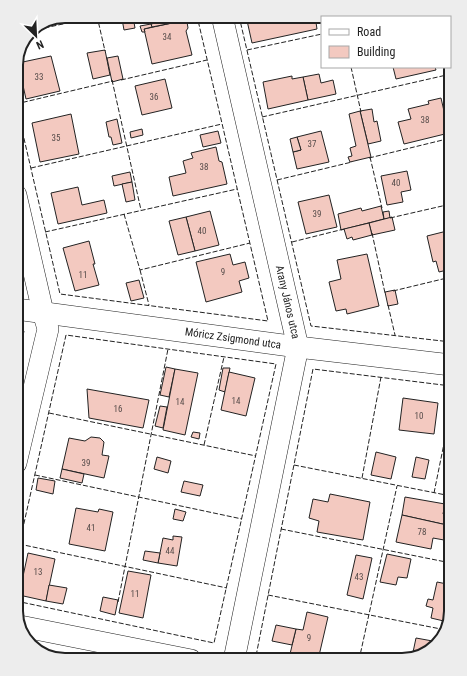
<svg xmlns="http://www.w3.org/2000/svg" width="467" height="676" font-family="'Roboto Condensed',sans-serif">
  <rect width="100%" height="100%" fill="#fff"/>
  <g fill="#f3c9c0" stroke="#222">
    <polygon points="246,16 315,16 317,29 252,43"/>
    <polygon points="133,17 135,28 124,30 122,19"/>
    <polygon points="183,18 187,22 188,28 186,31 192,55 152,64 144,29 177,22"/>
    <polygon points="57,19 58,23 32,29 33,28"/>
    <polygon points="176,19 177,22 152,27 151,24"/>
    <polygon points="151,24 152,27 144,29 145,32 142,32 140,26"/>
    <polygon points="105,50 110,75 93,79 87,53"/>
    <polygon points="51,56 60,91 26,99 18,63"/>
    <polygon points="118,56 123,79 112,82 107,58"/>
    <polygon points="393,67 435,67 436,70 396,79"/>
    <polygon points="319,74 321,83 333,80 336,94 308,100 303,77"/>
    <polygon points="292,76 292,79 303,77 308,100 268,109 263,82"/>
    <polygon points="165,79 172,108 142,115 135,86"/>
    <polygon points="441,98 449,133 404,144 398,122 411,119 408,109 429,104 428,101"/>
    <polygon points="372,109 374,122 377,121 381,141 368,144 360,111"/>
    <polygon points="360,111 371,157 350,162 348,157 352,156 350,148 356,146 349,114"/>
    <polygon points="71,114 79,154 40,162 32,123"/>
    <polygon points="117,119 122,143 113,145 111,137 109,137 106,122"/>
    <polygon points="142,129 143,135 131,138 130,132"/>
    <polygon points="218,131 221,143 203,147 200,135"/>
    <polygon points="321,131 329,162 297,169 293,152 301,150 297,137"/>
    <polygon points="297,137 301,150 293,152 290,139"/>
    <polygon points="216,147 219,161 222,162 227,184 173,196 169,177 186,173 183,161 193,158 191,153"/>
    <polygon points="407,171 411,190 401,192 403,202 387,205 381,176"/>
    <polygon points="130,172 132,182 114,186 112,176"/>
    <polygon points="132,182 135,200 126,202 122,184"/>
    <polygon points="78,187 82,205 104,200 107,213 58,224 51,193"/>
    <polygon points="329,195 337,227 306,234 298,202"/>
    <polygon points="381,206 384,219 341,230 338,214 361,208 362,211"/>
    <polygon points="210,211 219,245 195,251 186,217"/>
    <polygon points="389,211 390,218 384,219 383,212"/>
    <polygon points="186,217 195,251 178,255 169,221"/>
    <polygon points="392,217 395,230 372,235 369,223"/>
    <polygon points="369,223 372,235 353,240 352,237 347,239 344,229"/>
    <polygon points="451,230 451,269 439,272 436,261 433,262 427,236"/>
    <polygon points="89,241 95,264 93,264 99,285 75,291 63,248"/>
    <polygon points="230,254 233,265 245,262 249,278 239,281 242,292 206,302 196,262"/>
    <polygon points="367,254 379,306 347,314 346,309 336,311 329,282 341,279 337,260"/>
    <polygon points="139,280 144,298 131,301 126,283"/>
    <polygon points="395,290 398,304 388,306 385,292"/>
    <polygon points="166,367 175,369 169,397 160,395"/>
    <polygon points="223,368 230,368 225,392 219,390"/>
    <polygon points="175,369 198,373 185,435 163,430"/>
    <polygon points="229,372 255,378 246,416 221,410"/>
    <polygon points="87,389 149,400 143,428 89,418"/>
    <polygon points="403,398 438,403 434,434 399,430"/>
    <polygon points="160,406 167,407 163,428 155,426"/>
    <polygon points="193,432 200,433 199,439 191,437"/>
    <polygon points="91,437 100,438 104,442 102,455 109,456 104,478 62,469 69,438 85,441"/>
    <polygon points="376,452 396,457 391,479 371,475"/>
    <polygon points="157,457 171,461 168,473 154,469"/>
    <polygon points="416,457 429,460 425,479 412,477"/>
    <polygon points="62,469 84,474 82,483 60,478"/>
    <polygon points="38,478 55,481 53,494 36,490"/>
    <polygon points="184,481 203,485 200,496 181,492"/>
    <polygon points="330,494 370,502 363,540 317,532 319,521 309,518 313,499 328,502"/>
    <polygon points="405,497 445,504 443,514 449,515 447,525 402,515"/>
    <polygon points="76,508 98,512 99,509 113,512 105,551 69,544"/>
    <polygon points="175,509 186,512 183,521 173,519"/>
    <polygon points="402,515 447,525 444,540 433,538 431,549 396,542"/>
    <polygon points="173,536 182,537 177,566 158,563 163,538 173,540"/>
    <polygon points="145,551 160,553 158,563 143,560"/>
    <polygon points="28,553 55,559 46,601 19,595"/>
    <polygon points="387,554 411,559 407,578 398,577 396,585 380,582"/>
    <polygon points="356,555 372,558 363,599 347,595"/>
    <polygon points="128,571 151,575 143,618 119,613"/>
    <polygon points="449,578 451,579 451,611 448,622 431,618 433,608 426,606 428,599 433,600 437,582 447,584"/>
    <polygon points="49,585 67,588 63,604 46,601"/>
    <polygon points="103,597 118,600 115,615 100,611"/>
    <polygon points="307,612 328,617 318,660 290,654 296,629 303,630"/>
    <polygon points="276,625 296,629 292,645 272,641"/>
    <polygon points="416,638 438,642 426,654 412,657"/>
  </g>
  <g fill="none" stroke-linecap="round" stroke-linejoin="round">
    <g stroke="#222" stroke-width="22">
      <g id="street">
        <polyline points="222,16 298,347 234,660"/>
        <polyline points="16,309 298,347 451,365"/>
        <polyline points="16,463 48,329 43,312 16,195"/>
        <polyline points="20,626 191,660"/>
      </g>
    </g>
    <use href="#street" stroke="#fff" stroke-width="21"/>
    <g stroke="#222" stroke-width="1" stroke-dasharray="5 2" stroke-linecap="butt">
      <polyline points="97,16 105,51"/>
      <polyline points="239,16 311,326 451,342"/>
      <polyline points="339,16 340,17"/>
      <polyline points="403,17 406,16"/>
      <polyline points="31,31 99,16"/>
      <polyline points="247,50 322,34"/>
      <polyline points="451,64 451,65"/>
      <polyline points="351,67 361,112"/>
      <polyline points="112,80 141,210"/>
      <polyline points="121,80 207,60"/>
      <polyline points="16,104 60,294 268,321 197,16"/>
      <polyline points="16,104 113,81"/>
      <polyline points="262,117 451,74"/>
      <polyline points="370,157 382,208"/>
      <polyline points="369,158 451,138"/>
      <polyline points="31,168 222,124"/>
      <polyline points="277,180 352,162"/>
      <polyline points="124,214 140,270 250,243"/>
      <polyline points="390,218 451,204"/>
      <polyline points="45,232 237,189"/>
      <polyline points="372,233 385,293"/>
      <polyline points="292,242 344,229"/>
      <polyline points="140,270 149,305"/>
      <polyline points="16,288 16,284"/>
      <polyline points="393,291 451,277"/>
      <polyline points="388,305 395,335"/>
      <polyline points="16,368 24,331 16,330"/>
      <polyline points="49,413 256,456"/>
      <polyline points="204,445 224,357"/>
      <polyline points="294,465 451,496"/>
      <polyline points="35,475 242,519"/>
      <polyline points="362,478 381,377"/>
      <polyline points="434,493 451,409"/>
      <polyline points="281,529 451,563"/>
      <polyline points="19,544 227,588"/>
      <polyline points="268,595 446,630"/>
      <polyline points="16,601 214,643 276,364 66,335 16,559"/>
      <polyline points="118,602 168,349"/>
      <polyline points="38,651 81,660"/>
      <polyline points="276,660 256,656 313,369 451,386"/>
      <polyline points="359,660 397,486"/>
    </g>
  </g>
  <g text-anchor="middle" stroke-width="3" stroke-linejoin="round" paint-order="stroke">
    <g font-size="9" fill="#564c4a">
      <text x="167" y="40">34</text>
      <text x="39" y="80">33</text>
      <text x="154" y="100">36</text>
      <text x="425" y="123">38</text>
      <text x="56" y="141">35</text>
      <text x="312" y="147">37</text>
      <text x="204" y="170">38</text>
      <text x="396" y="186">40</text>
      <text x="317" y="217">39</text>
      <text x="202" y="234">40</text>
      <text x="223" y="275">9</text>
      <text x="83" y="278">11</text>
      <text x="236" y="404">14</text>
      <text x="180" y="405">14</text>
      <text x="118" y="412">16</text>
      <text x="419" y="419">10</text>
      <text x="86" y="466">39</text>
      <text x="91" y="531">41</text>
      <text x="422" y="535">78</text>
      <text x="170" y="554">44</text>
      <text x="38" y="575">13</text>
      <text x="359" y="580">43</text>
      <text x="135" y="597">11</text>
      <text x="309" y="641">9</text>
    </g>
    <g font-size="11" fill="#222" stroke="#fff">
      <text transform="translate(288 302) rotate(77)" y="4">Arany János utca</text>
      <text transform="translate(233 338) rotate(8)" y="4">Móricz Zsigmond utca</text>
    </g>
  </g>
  <path d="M0 0H467V676H0ZM65 23H402A42 42 0 0 1 444 65V611A42 42 0 0 1 402 653H65A42 42 0 0 1 23 611V65A42 42 0 0 1 65 23Z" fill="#ededed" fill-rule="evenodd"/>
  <path fill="none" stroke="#222" stroke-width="2" d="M65 23H402A42 42 0 0 1 444 65V611A42 42 0 0 1 402 653H65A42 42 0 0 1 23 611V65A42 42 0 0 1 65 23Z"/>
  <rect x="321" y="16" width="130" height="52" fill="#ffffff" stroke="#a7a7a7"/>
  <rect x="329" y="29" width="20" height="6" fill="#ffffff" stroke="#a7a7a7"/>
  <text x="357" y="36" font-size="12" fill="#222222">Road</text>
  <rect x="329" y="46" width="20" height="12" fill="#f3c9c0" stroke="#a7a7a7"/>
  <text x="357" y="56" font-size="12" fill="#222222">Building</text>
  <g transform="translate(36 36) rotate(156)" stroke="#ffffff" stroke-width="3" paint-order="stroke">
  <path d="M0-3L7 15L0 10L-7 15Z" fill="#222222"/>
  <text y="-6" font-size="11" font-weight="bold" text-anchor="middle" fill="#222222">N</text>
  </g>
</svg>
